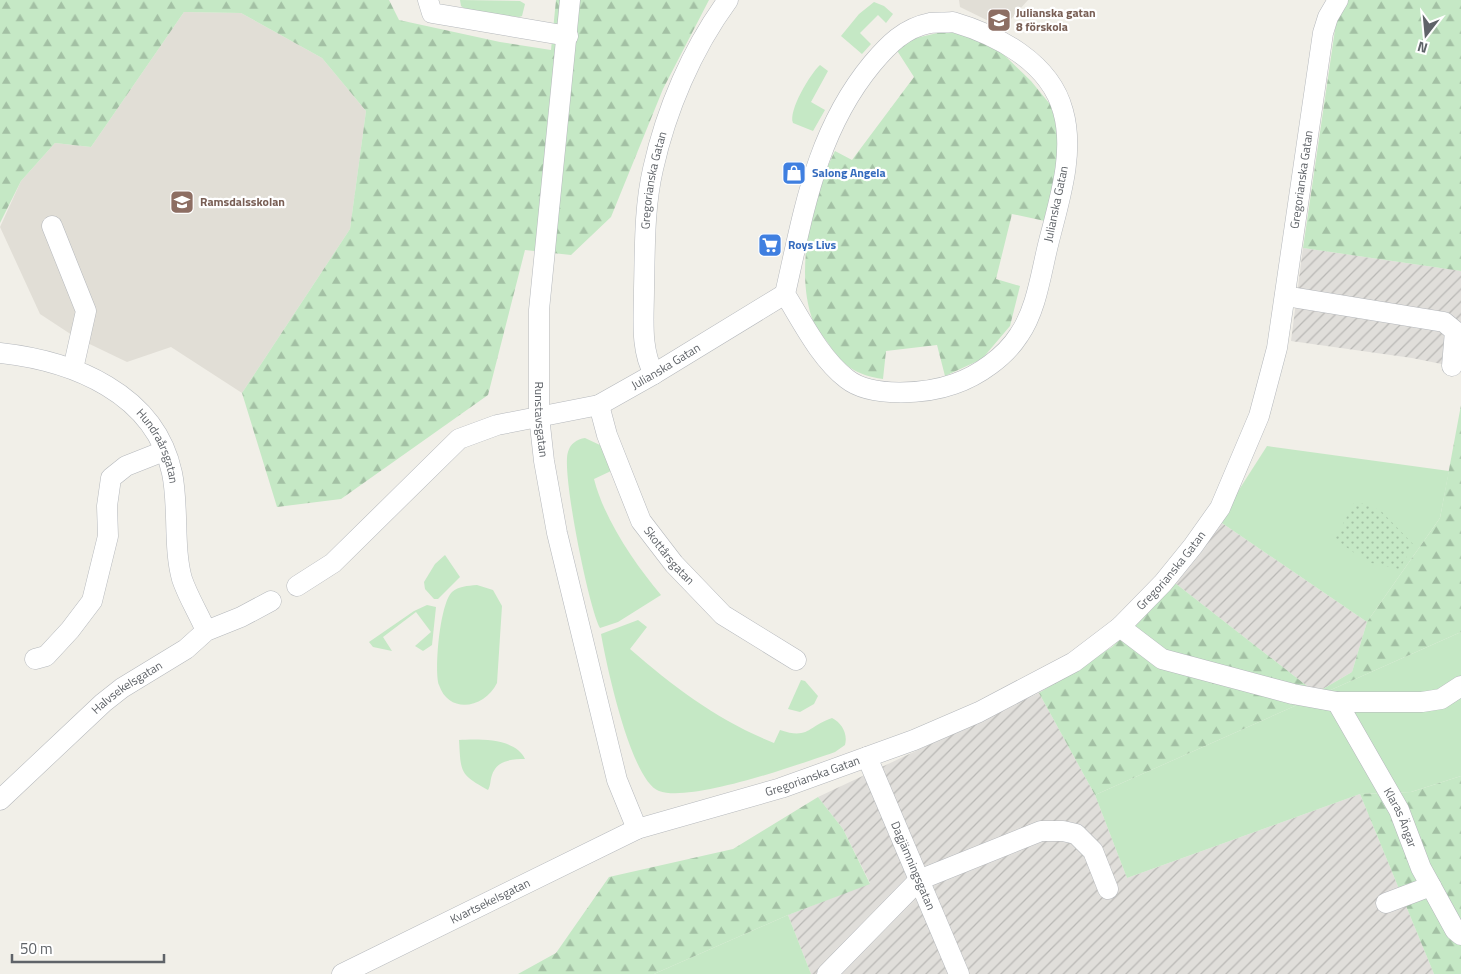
<svg xmlns="http://www.w3.org/2000/svg" width="1461" height="974" font-family="'Titillium Web',sans-serif">
  <defs>
    <pattern id="industrial-furrows" width="10" height="10" patternUnits="userSpaceOnUse" patternTransform="scale(1.25)"><rect width="10" height="10" fill="#e0deda"/><path d="M-1 1l2-2M0 10L10 0M9 11l2-2" fill="none" stroke="#b9b8b5"/></pattern>
    <pattern id="forest-firs" width="22" height="20" patternUnits="userSpaceOnUse" patternTransform="scale(1.25)"><rect width="22" height="20" fill="#c5e8c5"/><path d="M5 1l3.5 6h-7zM16 11l3.5 6h-7z" fill="#a3c0a4"/></pattern>
    <pattern id="park-dots" width="8" height="8" patternUnits="userSpaceOnUse" patternTransform="scale(1.25)"><rect width="8" height="8" fill="#c5e8c5"/><path d="M2 2h.1M6 6h.1" fill="none" stroke="#a3c0a4" stroke-width="1.8" stroke-linecap="round"/></pattern>
  </defs>
  <rect width="100%" height="100%" fill="#f1efe8"/>
  <g fill="url(#industrial-furrows)">
    <polygon points="1303,248 1461,271 1461,368 1412,358 1291,341"/>
    <polygon points="1219,521 1367,622 1352,672 1316,693 1175,583"/>
    <polygon points="1039,693 1095,795 1127,878 1360,794 1434,974 811,974 788,915 870,883 843,829 818,797"/>
  </g>
  <g fill="#e1ded6">
    <polygon points="959,0 1028,0 1003,28 960,7"/>
    <polygon points="184,12 241,13 322,58 366,111 350,229 242,393 171,347 127,362 75,337 40,314 0,227 21,181 55,143 91,147"/>
  </g>
  <g fill="#c5e8c5">
    <polygon points="460,0 520,1 525,4 522,16 519,17 468,11 461,6"/>
    <polygon points="874,2 884,6 893,14 886,23 878,15 860,33 871,44 862,54 841,36 859,14"/>
    <path d="M 820,65 L 828,71 L 811,102 L 825,110 L 813,131 L 793,123 C 788,111 810,74 820,65 Z"/>
    <path d="M 585,438 L 602,446 L 611,471 L 594,479 C 604,519 635,564 661,595 L 618,622 L 600,628 C 589,609 561,471 568,452 C 570,444 577,439 585,438 Z"/>
    <polygon points="1267,446 1449,471 1440,518 1367,622 1219,521"/>
    <polygon points="445,555 460,577 438,599 434,599 425,589 424,582 435,564"/>
    <path d="M 477,585 L 493,590 L 502,606 L 497,683 C 485,708 449,715 439,685 C 434,670 440,603 452,592 C 459,586 467,586 477,585 Z"/>
    <polygon points="427,605 436,607 432,645 423,651 415,646 431,632 416,612 383,637 392,651 373,647 369,642 414,611"/>
    <path d="M 638,620 L 647,627 L 630,649 C 675,688 719,721 774,743 L 780,730 C 809,740 808,726 832,718 C 842,723 848,734 845,745 L 835,752 C 800,764 691,803 659,791 C 631,781 606,663 601,634 Z"/>
    <polygon points="1461,632 1461,776 1411,792 1360,794 1127,878 1095,795"/>
    <polygon points="801,680 805,681 818,696 814,704 800,712 788,709"/>
    <path d="M 459,740 C 479,739 516,738 525,759 C 512,759 497,760 492,775 C 490,780 491,785 488,790 C 459,774 461,772 459,740 Z"/>
    <polygon points="788,915 811,974 654,974"/>
  </g>
  <g fill="url(#forest-firs)">
    <polygon points="0,0 389,0 399,20 500,42 551,50 556,0 709,0 663,89 611,217 571,255 525,250 488,395 341,499 277,507 242,393 350,229 366,111 322,58 241,13 184,12 91,147 55,143 21,181 0,223"/>
    <polygon points="1347,0 1461,0 1461,271 1303,248 1337,16"/>
    <path d="M 946,31 L 973,38 L 1002,53 L 1031,81 L 1058,114 L 1062,141 L 1045,221 L 1012,214 L 996,279 L 1020,286 L 1010,326 L 982,359 L 945,376 L 937,345 L 886,351 L 883,379 C 856,375 843,366 828,343 C 823,336 816,329 813,321 C 794,271 812,196 835,151 L 852,160 L 914,77 L 896,49 L 916,38 Z"/>
    <polygon points="1461,405 1461,632 1095,795 1039,693 1112,647 1175,583 1316,693 1352,672 1367,622 1440,518"/>
    <polygon points="1461,776 1461,974 1434,974 1360,794 1411,792"/>
    <polygon points="818,797 843,829 870,884 788,915 654,974 518,974 556,953 609,877 733,849"/>
  </g>
  <polygon fill="url(#park-dots)" points="1355,501 1380,510 1414,545 1399,569 1367,562 1335,539"/>
  <g fill="none" stroke-linecap="round" stroke-linejoin="round">
    <g stroke="#b5b8bc" stroke-width="21">
      <g id="minor">
        <polyline points="428,0 432,13 568,36"/>
        <path id="s1" d="M 570,0 L 539,310 L 539,416 L 544,461 L 557,533 L 617,780 L 637,829"/>
        <path d="M 953,22 C 997,35 1050,62 1063,111 C 1075,153 1059,201 1049,241 C 1041,272 1037,309 1019,335 C 1005,357 978,376 954,384 C 926,394 871,398 847,379 C 820,358 803,323 785,294 C 804,211 816,132 872,64 C 888,45 904,28 930,23 C 937,22 945,23 953,22 Z"/>
        <polyline points="52,226 86,311 73,369"/>
        <polyline points="1285,296 1444,322 1455,331 1452,366"/>
        <path id="s2" d="M 0,353 C 73,361 155,393 172,473 C 179,505 173,547 182,579 C 188,597 199,614 206,631"/>
        <path id="s3" d="M 654,374 C 640,349 644,318 644,289 C 645,249 644,208 653,169 C 666,110 692,49 728,0"/>
        <path id="s4" d="M 599,405 L 607,435 L 641,521 L 674,564 L 723,615 L 796,660"/>
        <path id="s5" d="M 297,586 L 333,563 L 459,439 L 497,425 L 599,405 L 654,374 L 785,294"/>
        <polyline points="1120,627 1162,659 1293,694 1337,702 1422,702 1441,699 1461,686"/>
        <polyline points="35,659 46,656 70,630 92,601 108,536 107,506 111,478 126,466 164,451"/>
        <path id="s6" d="M 1337,702 L 1399,810 L 1421,868 L 1455,930 L 1461,935"/>
        <path id="s7" d="M 867,757 L 959,974"/>
        <path id="s8" d="M 0,800 L 103,703 L 122,688 L 186,649 L 206,631 L 241,617 L 271,601"/>
        <polyline points="1386,903 1431,886"/>
        <path id="s9" d="M 342,974 L 637,829 L 781,788 L 914,740 L 979,712 L 1074,662 L 1120,627 L 1163,583 L 1193,546 L 1220,508 L 1259,416 L 1277,348 L 1323,33 L 1328,17 L 1338,0"/>
        <polyline points="827,974 919,880 1041,831 1063,831 1076,834 1093,851 1108,889"/>
      </g>
    </g>
    <use href="#minor" stroke="#fff" stroke-width="20"/>
  </g>
  <defs>
    <g id="school-square" transform="scale(1.25)"><rect x="-9" y="-9" width="18" height="18" rx="4" fill="#8d6e63" stroke="#fff"/><path d="M0-5L7-2L0 1L-7-2ZM-4 1L0 2.5L4 1V4Q0 6-4 4Z" fill="#fff"/></g>
    <g id="shop-square" transform="scale(1.25)"><rect x="-9" y="-9" width="18" height="18" rx="4" fill="#3f7fe0" stroke="#fff"/><path d="M-5-2.5h2.3a2.7 3.5 0 0 1 5.4 0H5L5.5 6h-11ZM-1.5-2.5h3a1.5 2.3 0 0 0-3 0Z" fill="#fff"/></g>
    <g id="supermarket-square" transform="scale(1.25)"><rect x="-9" y="-9" width="18" height="18" rx="4" fill="#3f7fe0" stroke="#fff"/><path d="M-6-5.5h2.5l.6 2H6L4.5 2H-2.5L-4.4-4H-6ZM-1.5 3.2a1.3 1.3 0 1 0 .1 0ZM3 3.2a1.3 1.3 0 1 0 .1 0Z" fill="#fff"/></g>
  </defs>
  <g fill-rule="evenodd">
    <use href="#school-square" x="999" y="20"/>
    <use href="#shop-square" x="794" y="173"/>
    <use href="#school-square" x="182" y="202"/>
    <use href="#supermarket-square" x="770" y="245"/>
  </g>
  <g text-anchor="middle" stroke-width="4.5" stroke-linejoin="round" paint-order="stroke">
    <g font-size="12" font-weight="bold" fill="#785e54" stroke="#fff" text-anchor="start">
      <text x="1016" y="17">Julianska gatan<tspan x="1016" dy="14">8 förskola</tspan></text>
      <text x="200" y="206">Ramsdalsskolan</text>
    </g>
    <g font-size="12" font-weight="bold" fill="#366cbe" stroke="#fff" text-anchor="start">
      <text x="812" y="177">Salong Angela</text>
      <text x="788" y="249">Roys Livs</text>
    </g>
    <g font-size="12" fill="#5f6368" stroke="#fff">
      <text dy="4" stroke="none"><textPath href="#s9" startOffset="1352">Gregorianska Gatan</textPath></text>
      <text dy="4" stroke="none"><textPath href="#s3" startOffset="196">Gregorianska Gatan</textPath></text>
      <text transform="translate(1056 204) rotate(-78)" y="4">Julianska Gatan</text>
      <text dy="4" stroke="none"><textPath href="#s5" startOffset="441">Julianska Gatan</textPath></text>
      <text dy="4" stroke="none"><textPath href="#s1" startOffset="421">Runstavsgatan</textPath></text>
      <text dy="4" stroke="none"><textPath href="#s2" startOffset="194">Hundraårsgatan</textPath></text>
      <text dy="4" stroke="none"><textPath href="#s4" startOffset="168">Skottårsgatan</textPath></text>
      <text dy="4" stroke="none"><textPath href="#s9" startOffset="932">Gregorianska Gatan</textPath></text>
      <text dy="4" stroke="none"><textPath href="#s8" startOffset="170">Halvsekelsgatan</textPath></text>
      <text dy="4" stroke="none"><textPath href="#s9" startOffset="512">Gregorianska Gatan</textPath></text>
      <text dy="4" stroke="none"><textPath href="#s6" startOffset="132">Klaras Ängar</textPath></text>
      <text dy="4" stroke="none"><textPath href="#s7" startOffset="118">Dagjämningsgatan</textPath></text>
      <text dy="4" stroke="none"><textPath href="#s9" startOffset="165">Kvartsekelsgatan</textPath></text>
    </g>
  </g>
  <g transform="translate(1426 35) rotate(196)" stroke="#ffffff" stroke-width="4" paint-order="stroke">
  <path d="M0-4L9 19L0 12L-9 19Z" fill="#5f6368"/>
  <text y="-8" font-size="14" font-weight="bold" text-anchor="middle" fill="#5f6368">N</text>
  </g>
  <path d="M12 954v8h152v-8" fill="none" stroke="#5f6368" stroke-width="2.5"/>
  <text x="20" y="954" font-size="15" fill="#5f6368" stroke="#ffffff" stroke-width="4" paint-order="stroke">50 m</text>
</svg>
